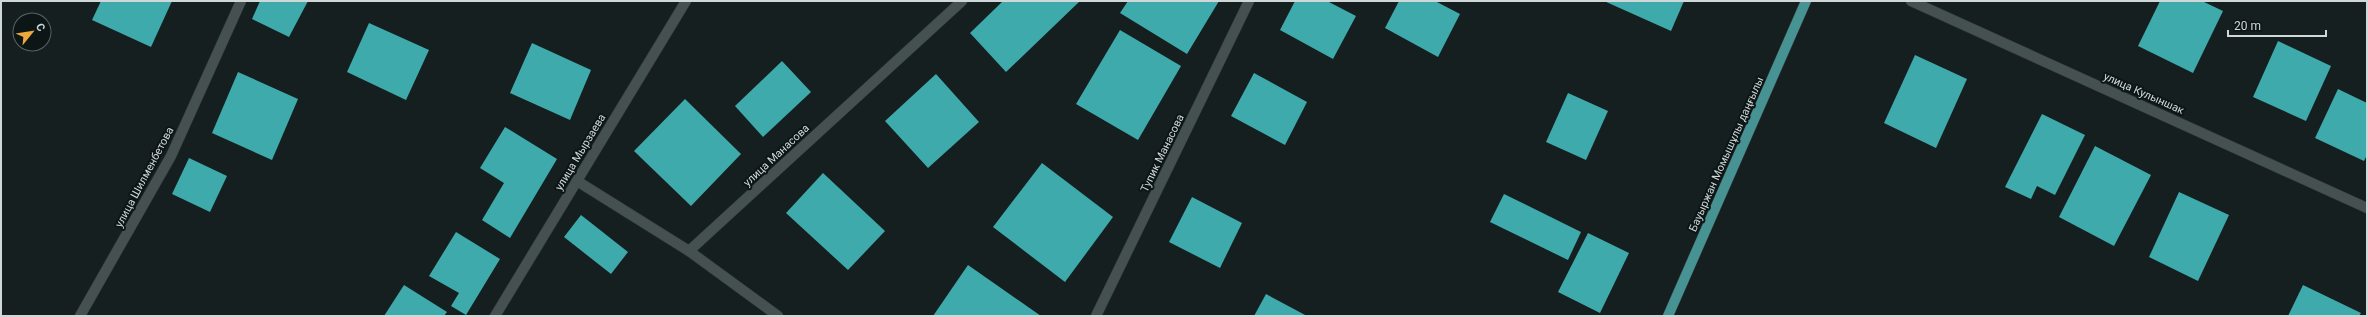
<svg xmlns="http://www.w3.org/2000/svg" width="2368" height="317" font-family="Roboto,sans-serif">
  <rect width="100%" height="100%" fill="#151f1f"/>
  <g fill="#3eaaac">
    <polygon points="101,1 172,1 151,47 92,20"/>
    <polygon points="260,1 308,1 289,37 252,19"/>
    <polygon points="1003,1 1080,1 1006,72 970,33"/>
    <polygon points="1128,1 1219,1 1187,54 1120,13"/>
    <polygon points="1295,1 1327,1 1356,16 1333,59 1280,30"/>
    <polygon points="1399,1 1435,1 1460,14 1438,57 1385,28"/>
    <polygon points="1604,1 1684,1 1671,31"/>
    <polygon points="2160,1 2202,1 2223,11 2193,73 2138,46"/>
    <polygon points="369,23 429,50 406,100 347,72"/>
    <polygon points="1120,30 1181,66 1138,140 1076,104"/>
    <polygon points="2278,41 2331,66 2306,121 2253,97"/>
    <polygon points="532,43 591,70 570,120 510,93"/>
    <polygon points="1915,55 1967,79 1936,148 1884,123"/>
    <polygon points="782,61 811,92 763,137 735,106"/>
    <polygon points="238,72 298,99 272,160 212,133"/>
    <polygon points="1254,73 1307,102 1285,145 1231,116"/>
    <polygon points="936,74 979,122 928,168 885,121"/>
    <polygon points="2338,89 2367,103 2367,155 2364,161 2315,138"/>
    <polygon points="1568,93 1608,111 1586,160 1546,142"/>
    <polygon points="685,99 741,154 691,206 634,151"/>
    <polygon points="2042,114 2085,135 2055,195 2037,186 2031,199 2005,187"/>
    <polygon points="505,127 557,159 510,238 482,220 504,183 480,168"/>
    <polygon points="2095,146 2151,175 2114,246 2059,217"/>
    <polygon points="189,158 227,176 210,212 172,194"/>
    <polygon points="1042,163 1113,217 1065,282 993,227"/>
    <polygon points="823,173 885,231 848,270 786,213"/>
    <polygon points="2179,192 2229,215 2198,281 2149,257"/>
    <polygon points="1504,194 1581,232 1568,260 1490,222"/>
    <polygon points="1192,197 1242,223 1220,268 1169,242"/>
    <polygon points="581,215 628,252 611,274 564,237"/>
    <polygon points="456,232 500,259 466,315 451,306 459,293 429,276"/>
    <polygon points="1588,233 1629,253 1600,313 1558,292"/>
    <polygon points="968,265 1041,316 933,316"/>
    <polygon points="404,285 447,312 444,316 384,316"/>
    <polygon points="2303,285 2361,313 2359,316 2288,316"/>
    <polygon points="1266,294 1307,316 1254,316"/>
  </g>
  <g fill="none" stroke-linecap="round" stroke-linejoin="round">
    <g stroke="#333a3a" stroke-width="11">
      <g id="minor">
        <polyline points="1911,1 2367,208"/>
        <polyline points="577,181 689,251"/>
        <polyline points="80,316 171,156 241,1"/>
        <polyline points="495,316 686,1"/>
        <polyline points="778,316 689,251 962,1"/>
        <polyline points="1096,316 1249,1"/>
      </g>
    </g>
    <g stroke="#333a3a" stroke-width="11">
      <polyline id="major" points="1668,316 1806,1"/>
    </g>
    <use href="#minor" stroke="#455050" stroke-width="10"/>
    <use href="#major" stroke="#479293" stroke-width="10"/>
  </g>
  <g text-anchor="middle" stroke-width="4" stroke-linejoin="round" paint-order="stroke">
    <g font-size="11" fill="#d0d7d7" stroke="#0c1616">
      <text transform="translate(2144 93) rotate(24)" y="4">улица Кулыншак</text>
      <text transform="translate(580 152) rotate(-59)" y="4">улица Мырзаева</text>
      <text transform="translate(1162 153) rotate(-64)" y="4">Тупик Манасова</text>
      <text transform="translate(1726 154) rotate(-66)" y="4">Бауыржан Момышұлы даңғылы</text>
      <text transform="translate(776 155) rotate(-43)" y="4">улица Манасова</text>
      <text transform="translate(144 177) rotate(-62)" y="4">улица Шилменбетова</text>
    </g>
  </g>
  <rect width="2368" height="317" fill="none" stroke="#d0d7d7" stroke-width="4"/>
  <g transform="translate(32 32) rotate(60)"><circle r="19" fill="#0c1616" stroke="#5a6363"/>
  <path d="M0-3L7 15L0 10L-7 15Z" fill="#eea83c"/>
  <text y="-6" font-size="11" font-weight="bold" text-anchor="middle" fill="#d0d7d7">С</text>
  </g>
  <path d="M2228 30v6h98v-6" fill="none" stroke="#d0d7d7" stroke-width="2"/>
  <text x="2234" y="30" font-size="12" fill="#d0d7d7" stroke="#0c1616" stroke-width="3" paint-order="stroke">20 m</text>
</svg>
